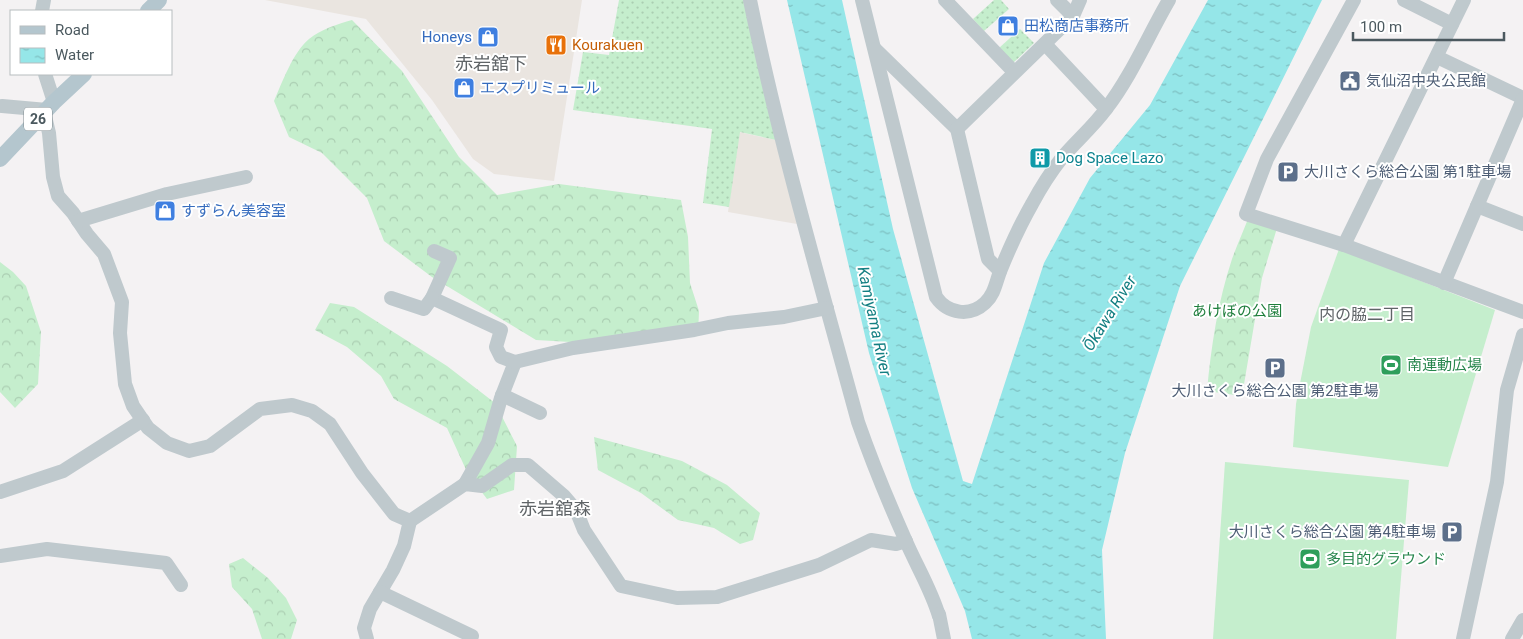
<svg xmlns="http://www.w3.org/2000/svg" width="1523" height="639" font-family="Roboto,'Noto Sans JP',sans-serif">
  <defs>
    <pattern id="grass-dots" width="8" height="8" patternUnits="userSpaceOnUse" patternTransform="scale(1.25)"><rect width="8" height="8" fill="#c5eecd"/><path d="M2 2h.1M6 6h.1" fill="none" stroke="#abceb2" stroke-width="1.8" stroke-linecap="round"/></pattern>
    <pattern id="forest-crowns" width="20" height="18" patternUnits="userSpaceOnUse" patternTransform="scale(1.25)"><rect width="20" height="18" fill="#c5eecd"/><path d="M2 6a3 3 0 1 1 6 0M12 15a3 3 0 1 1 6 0" fill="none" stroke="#abceb2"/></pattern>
    <pattern id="water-ripples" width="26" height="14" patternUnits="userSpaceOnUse" patternTransform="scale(1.25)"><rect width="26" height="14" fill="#95e6e8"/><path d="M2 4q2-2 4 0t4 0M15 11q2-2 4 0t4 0" fill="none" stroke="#7cbdbf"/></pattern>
  </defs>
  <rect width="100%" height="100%" fill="#f4f2f3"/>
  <g fill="#eae5e0">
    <polygon points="265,0 582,0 554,181 494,174 473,159 432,100 366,19"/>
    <polygon points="739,132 776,140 797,224 728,212"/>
  </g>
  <g fill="url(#grass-dots)">
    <polygon points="619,0 745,0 776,140 740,132 729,207 703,203 712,129 573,110 583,52 609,55"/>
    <polygon points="994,0 1001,0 1009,9 984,31 973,19"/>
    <polygon points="1020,29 1034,43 1013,63 999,48"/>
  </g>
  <g fill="url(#forest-crowns)">
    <path d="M 352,20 L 402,71 L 459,157 L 497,195 L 559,184 L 681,200 L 688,237 L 690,283 L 699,311 L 698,336 L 622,345 L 536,340 L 432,277 L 384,241 L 367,198 L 322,153 L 289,137 L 274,101 C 282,83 293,52 309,39 C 321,29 338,24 352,20 Z"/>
    <path d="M 1248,219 L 1277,228 L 1262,278 L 1242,396 L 1207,391 C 1211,347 1218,301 1232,259 C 1237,245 1243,232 1248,219 Z"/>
    <polygon points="0,262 13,272 26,286 41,332 38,384 15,408 0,392"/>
    <polygon points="330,303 354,307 447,366 495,403 517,446 514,490 487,499 468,474 447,428 394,399 381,376 347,347 315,330"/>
    <polygon points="594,437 682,461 727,485 760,513 753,540 740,544 714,528 678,520 641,493 598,470"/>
    <polygon points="243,558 268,578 286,598 297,620 291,639 262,639 252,609 232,587 229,564"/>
  </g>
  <g fill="#c5eecd">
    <polygon points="1339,249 1495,310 1448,467 1293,447 1296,404 1311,327"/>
    <polygon points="1225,462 1409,480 1396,639 1213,639"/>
  </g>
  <polygon fill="url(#water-ripples)" points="787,0 842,0 893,229 963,481 972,484 1044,263 1090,178 1150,105 1208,0 1322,0 1180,286 1125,453 1102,550 1106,639 972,639 965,611 912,488 869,353"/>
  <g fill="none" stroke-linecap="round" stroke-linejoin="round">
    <g stroke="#bfc9cd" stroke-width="14">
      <path d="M 750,0 C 779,142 820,282 858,422 C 872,462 888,501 905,539 C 916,565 931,589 939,616"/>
      <path d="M 862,0 L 936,297 C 948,314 970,317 985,303 C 995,294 996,281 1001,269 C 1010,247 1020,225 1032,204 C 1040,189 1050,173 1061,159 C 1075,142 1093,127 1106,109 C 1132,75 1148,36 1169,0"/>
      <polyline points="945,0 1014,72"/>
      <polyline points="1057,0 1073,16"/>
      <polyline points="1354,0 1267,159 1246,214 1344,245 1523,312"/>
      <polyline points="1404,0 1452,24"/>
      <polyline points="42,11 44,0"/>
      <polyline points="1045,44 1106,109"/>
      <polyline points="875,49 957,129 988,259 1000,271"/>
      <polyline points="1437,57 1523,98"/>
      <polyline points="45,74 54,102"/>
      <polyline points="2,106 47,110"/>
      <polyline points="44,112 49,133 53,177 58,196 73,213 87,234 104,254 122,302 120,333 125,384 133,406 148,428 167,443 189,451 210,446 260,409 292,405 312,411 330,424 362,473 394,514 410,521 404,546 393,570 370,609 364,628 367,639"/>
      <polyline points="957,129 1073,16 1080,0"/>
      <polyline points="1477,206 1523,224"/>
      <polyline points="78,221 167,194 246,177"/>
      <polyline points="1344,245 1464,0"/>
      <polyline points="434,251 450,258 432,298 501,330 496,347 501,357 515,362 501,398 488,443 465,484"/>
      <polyline points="1444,283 1523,99"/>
      <polyline points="391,298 424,309 432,298"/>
      <polyline points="515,362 573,348 694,330 728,323 784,317 827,308"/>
      <polyline points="502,395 540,413"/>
      <polyline points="0,492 63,471 143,420"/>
      <polyline points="410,521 465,484 482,486 512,465 528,465 564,496 576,510 584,530 621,586 677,598 717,597 819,565 871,540 896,544 906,541"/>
      <polyline points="0,556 47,549 166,563 181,585"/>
      <polyline points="380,592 472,636 470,639"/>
      <polyline points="939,614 944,639"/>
      <polyline points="1463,639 1497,482 1507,390 1523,335"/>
      <polyline points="1512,639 1523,620"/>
    </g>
    <g stroke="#b4c6ce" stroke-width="16">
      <polyline points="148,11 159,0"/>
      <polyline points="0,159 54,102 84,74"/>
    </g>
  </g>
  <defs>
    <g id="shop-square" transform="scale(1.125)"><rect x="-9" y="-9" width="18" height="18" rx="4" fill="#3f7fe0" stroke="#fff"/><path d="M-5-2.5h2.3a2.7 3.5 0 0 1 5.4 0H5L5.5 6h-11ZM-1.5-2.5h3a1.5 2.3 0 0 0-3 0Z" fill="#fff"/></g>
    <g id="restaurant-square" transform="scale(1.125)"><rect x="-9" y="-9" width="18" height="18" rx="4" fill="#e8710a" stroke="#fff"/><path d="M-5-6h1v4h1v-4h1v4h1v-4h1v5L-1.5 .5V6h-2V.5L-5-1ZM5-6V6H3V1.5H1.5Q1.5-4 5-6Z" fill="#fff"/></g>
    <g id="civic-square" transform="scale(1.125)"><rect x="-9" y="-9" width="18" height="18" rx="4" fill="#5c6f8a" stroke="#fff"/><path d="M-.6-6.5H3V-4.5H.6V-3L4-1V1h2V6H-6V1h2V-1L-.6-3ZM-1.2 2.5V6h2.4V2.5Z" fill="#fff"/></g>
    <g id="building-square" transform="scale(1.125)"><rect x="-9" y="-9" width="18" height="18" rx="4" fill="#0f9aa8" stroke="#fff"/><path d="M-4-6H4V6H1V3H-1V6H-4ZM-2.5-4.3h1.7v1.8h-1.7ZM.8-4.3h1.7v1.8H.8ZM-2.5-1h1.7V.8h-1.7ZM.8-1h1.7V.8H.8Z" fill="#fff"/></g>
    <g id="parking-square" transform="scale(1.125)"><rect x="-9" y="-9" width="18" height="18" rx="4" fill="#5c6f8a" stroke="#fff"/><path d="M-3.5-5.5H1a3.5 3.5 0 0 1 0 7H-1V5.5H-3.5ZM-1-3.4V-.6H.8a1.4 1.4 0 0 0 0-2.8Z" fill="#fff"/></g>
    <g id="stadium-square" transform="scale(1.125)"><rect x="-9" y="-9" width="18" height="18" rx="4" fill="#2e9e5b" stroke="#fff"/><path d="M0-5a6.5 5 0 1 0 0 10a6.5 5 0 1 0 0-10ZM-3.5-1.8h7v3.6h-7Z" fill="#fff"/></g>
  </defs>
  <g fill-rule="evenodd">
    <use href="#shop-square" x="1008" y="26"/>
    <use href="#shop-square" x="488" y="37"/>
    <use href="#restaurant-square" x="556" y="45"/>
    <use href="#civic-square" x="1350" y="81"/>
    <use href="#shop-square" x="464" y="88"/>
    <use href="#building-square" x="1040" y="158"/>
    <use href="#parking-square" x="1288" y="172"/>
    <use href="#shop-square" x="165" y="211"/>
    <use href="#stadium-square" x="1391" y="365"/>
    <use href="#parking-square" x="1275" y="368"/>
    <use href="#parking-square" x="1452" y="532"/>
    <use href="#stadium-square" x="1310" y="559"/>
  </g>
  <g text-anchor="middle" stroke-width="4" stroke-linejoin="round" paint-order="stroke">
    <rect fill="#fff" stroke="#818b8f" stroke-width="1" x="24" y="107.5" width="28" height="23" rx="4"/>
    <g font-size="14" font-weight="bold" fill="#4b595f">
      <text x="38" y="124">26</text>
    </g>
    <g font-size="15" fill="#366cbe" stroke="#fff" text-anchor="start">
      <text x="1024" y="31">田松商店事務所</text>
      <text x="472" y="42" text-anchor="end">Honeys</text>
      <text x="480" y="93">エスプリミュール</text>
      <text x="181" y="216">すずらん美容室</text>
    </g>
    <g font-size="15" fill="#c56008" stroke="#fff" text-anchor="start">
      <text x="572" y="50">Kourakuen</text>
    </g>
    <g font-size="15" fill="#4e5e75" stroke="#fff" text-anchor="start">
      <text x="1366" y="86">気仙沼中央公民館</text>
      <text x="1304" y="177">大川さくら総合公園 第1駐車場</text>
      <text x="1275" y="396" text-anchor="middle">大川さくら総合公園 第2駐車場</text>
      <text x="1436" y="537" text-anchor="end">大川さくら総合公園 第4駐車場</text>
    </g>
    <g font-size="15" fill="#0d838f" stroke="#fff" text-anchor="start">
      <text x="1056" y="163">Dog Space Lazo</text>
    </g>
    <g font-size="15" fill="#1e7e3c" stroke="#fff">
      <text x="1237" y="316">あけぼの公園</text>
    </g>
    <g font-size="15" fill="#27864d" stroke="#fff" text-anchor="start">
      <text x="1407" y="370">南運動広場</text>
      <text x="1326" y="564">多目的グラウンド</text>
    </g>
    <g font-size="16" font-style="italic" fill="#147f82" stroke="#fff">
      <text transform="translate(1109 313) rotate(-58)" y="6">Ōkawa River</text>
      <text transform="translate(875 321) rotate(78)" y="6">Kamiyama River</text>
    </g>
    <g font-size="16" fill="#5f6467" stroke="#fff">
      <text x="1367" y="320">内の脇二丁目</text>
    </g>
    <g font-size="18" fill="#5f6467" stroke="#fff">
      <text x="491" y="70">赤岩舘下</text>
      <text x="555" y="515">赤岩舘森</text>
    </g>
  </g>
  <rect x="10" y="10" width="162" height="65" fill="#ffffff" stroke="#b7bdbf"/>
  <rect x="20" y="26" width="25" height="8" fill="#b4c6ce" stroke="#b7bdbf"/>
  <text x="55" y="35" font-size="15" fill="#4b595f">Road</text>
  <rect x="20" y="48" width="25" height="15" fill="url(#water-ripples)" stroke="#b7bdbf"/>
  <text x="55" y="60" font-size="15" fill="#4b595f">Water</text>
  <path d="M1353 32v8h151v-8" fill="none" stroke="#4b595f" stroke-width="2.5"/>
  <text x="1360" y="32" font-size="15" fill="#4b595f" stroke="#ffffff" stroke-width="4" paint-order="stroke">100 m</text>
</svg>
